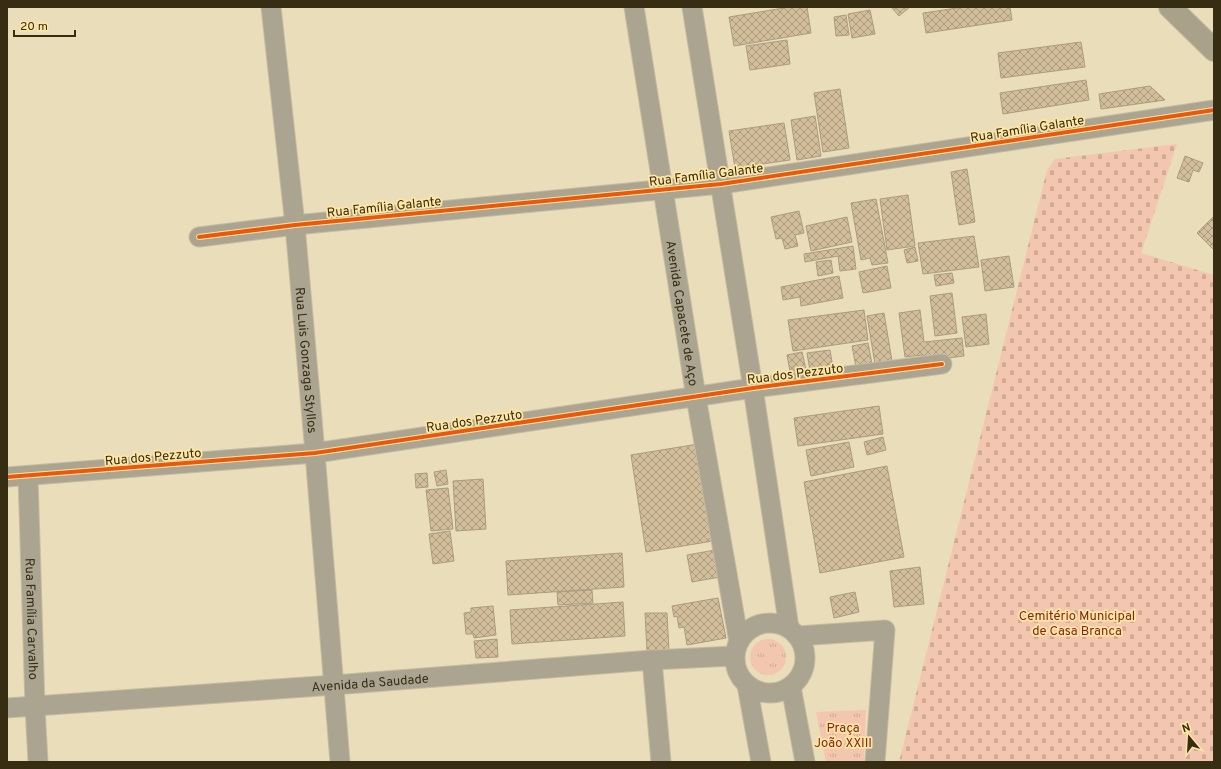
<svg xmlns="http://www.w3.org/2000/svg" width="1221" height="769" font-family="Overpass,sans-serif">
  <defs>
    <pattern id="grass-tufts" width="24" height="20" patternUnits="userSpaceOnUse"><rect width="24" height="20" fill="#f3c6af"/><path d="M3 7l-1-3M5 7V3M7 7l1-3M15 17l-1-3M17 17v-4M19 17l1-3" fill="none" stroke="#d1aa96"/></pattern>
    <pattern id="cemetery-stones" width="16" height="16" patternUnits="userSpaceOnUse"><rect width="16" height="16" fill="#f3c6af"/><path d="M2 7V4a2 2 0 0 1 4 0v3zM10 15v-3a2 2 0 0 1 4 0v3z" fill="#d1aa96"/></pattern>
    <pattern id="building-cross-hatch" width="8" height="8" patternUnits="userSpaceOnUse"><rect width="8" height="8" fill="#d2be9a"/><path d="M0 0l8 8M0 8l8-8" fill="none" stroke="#ab9b7c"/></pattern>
  </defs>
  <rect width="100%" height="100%" fill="#eaddb9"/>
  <g fill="url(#grass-tufts)">
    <circle cx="768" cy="657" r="18"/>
    <polygon points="866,710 864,762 826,762 816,712"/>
  </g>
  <polygon fill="url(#cemetery-stones)" points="1177,144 1141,253 1214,275 1214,762 899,762 1047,170 1055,159"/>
  <g fill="url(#building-cross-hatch)" stroke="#aa9c82">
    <polygon points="790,7 807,7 811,33 734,46 729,17"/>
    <polygon points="891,7 910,7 899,16"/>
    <polygon points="964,7 1010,7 1012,20 926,33 923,13"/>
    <polygon points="870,10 875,34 852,38 848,14"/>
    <polygon points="846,15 849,35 836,36 834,17"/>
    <polygon points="787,40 790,64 750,70 746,46"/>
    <polygon points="1081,42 1085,67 1001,78 998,53"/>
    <polygon points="1086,80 1089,100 1003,114 1000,93"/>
    <polygon points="1150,86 1165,100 1101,109 1099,94"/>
    <polygon points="840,89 849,148 823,152 814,93"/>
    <polygon points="815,116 821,156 797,160 791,120"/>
    <polygon points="784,123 790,160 735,168 729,131"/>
    <polygon points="1185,156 1203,163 1199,172 1193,170 1189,182 1177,178"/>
    <polygon points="967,169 975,222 959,225 951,172"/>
    <polygon points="908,195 915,246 887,250 880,199"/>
    <polygon points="876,199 888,263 872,265 870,258 861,260 851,203"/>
    <polygon points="799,211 804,233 795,235 798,246 785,249 782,238 776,239 771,217"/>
    <polygon points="1214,216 1214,250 1197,233"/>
    <polygon points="847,217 852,242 811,251 806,226"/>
    <polygon points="974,236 979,267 923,274 918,243"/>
    <polygon points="853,246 856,269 840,271 838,256 805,262 804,254"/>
    <polygon points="915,247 918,261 907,263 904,250"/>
    <polygon points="1009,256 1014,287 985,291 981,260"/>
    <polygon points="831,260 833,273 818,276 816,262"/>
    <polygon points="887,266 891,288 863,293 859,272"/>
    <polygon points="952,273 954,283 936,286 934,275"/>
    <polygon points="839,276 843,298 801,306 800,297 783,300 781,287"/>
    <polygon points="952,293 957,333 935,336 930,296"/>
    <polygon points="864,310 868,340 793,351 788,320"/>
    <polygon points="920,310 924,342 962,338 964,356 923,361 922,355 905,357 899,313"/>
    <polygon points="884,313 892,361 875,364 867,316"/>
    <polygon points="986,314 989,344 966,347 962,317"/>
    <polygon points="868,343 873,369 857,372 852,346"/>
    <polygon points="830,350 834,374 811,377 807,353"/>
    <polygon points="802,352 808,378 792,382 787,355"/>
    <polygon points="879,406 883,434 798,446 794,418"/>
    <polygon points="883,437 886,450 867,455 864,442"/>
    <polygon points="849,442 854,467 811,476 806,450"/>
    <polygon points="698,444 713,541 646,552 631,455"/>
    <polygon points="887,466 904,557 820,573 804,482"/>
    <polygon points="446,470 448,484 437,486 434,472"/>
    <polygon points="427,473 428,487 416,488 415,474"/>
    <polygon points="483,479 486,529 456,531 453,481"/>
    <polygon points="448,488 453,529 431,531 426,490"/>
    <polygon points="450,531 454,561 433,564 429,534"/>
    <polygon points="721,549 726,576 692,582 687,555"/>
    <polygon points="622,553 624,587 508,595 506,561"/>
    <polygon points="920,567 924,604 894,607 890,571"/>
    <polygon points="592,590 593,603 558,605 557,592"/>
    <polygon points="855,592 859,612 834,618 830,597"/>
    <polygon points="718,598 726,638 687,645 684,627 679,628 677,616 674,617 672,606"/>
    <polygon points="623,602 625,636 512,644 510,610"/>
    <polygon points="493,606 496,635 474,638 473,634 466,634 464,613 471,612 471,608"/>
    <polygon points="645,613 667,613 669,650 647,651"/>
    <polygon points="497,639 498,657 476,658 474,641"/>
  </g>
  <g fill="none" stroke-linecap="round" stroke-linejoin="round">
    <g stroke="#c6bc9f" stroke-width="21">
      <g id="street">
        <path id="s1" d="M 271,7 L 295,225 L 315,453 L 340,762"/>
        <path id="s2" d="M 634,7 L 696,397 L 739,642"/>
        <polyline points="692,7 753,388 789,628"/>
        <polyline points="199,237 295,225 721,184 1214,110"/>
        <path id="s3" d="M 28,476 L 35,707 L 38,762"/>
        <polyline points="7,477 315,453 753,388 942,364"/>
        <circle cx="770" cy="658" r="35"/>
        <polyline points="798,636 885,630 875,762"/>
        <polyline points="652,660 661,762"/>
        <polyline points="747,685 761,762"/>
        <polyline points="791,687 805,762"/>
        <path id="s4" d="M 7,708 L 334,685 L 652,660 L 734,656"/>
      </g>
    </g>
    <g stroke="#c6bc9f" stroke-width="24">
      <polyline id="secondary" points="1170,7 1214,50"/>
    </g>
    <use href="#street" stroke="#aba491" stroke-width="19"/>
    <use href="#secondary" stroke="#a9a189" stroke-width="22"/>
    <g stroke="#ffe6a4" stroke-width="6">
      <g id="cycleway">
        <polyline points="199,237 295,225 721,184 1214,110"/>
        <polyline points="7,477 315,453 753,388 942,364"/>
      </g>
    </g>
    <use href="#cycleway" stroke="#e8590c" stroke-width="4"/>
  </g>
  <g text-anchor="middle" stroke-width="3.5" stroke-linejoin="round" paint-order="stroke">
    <g font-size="13" fill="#362d12" stroke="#ffe6a4">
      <text transform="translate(1027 128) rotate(-9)" y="5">Rua Família Galante</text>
      <text transform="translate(706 174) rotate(-7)" y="5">Rua Família Galante</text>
      <text transform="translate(384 206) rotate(-6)" y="5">Rua Família Galante</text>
      <text dy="5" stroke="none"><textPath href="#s2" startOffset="310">Avenida Capacete de Aço</textPath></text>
      <text dy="5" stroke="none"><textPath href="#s1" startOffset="355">Rua Luis Gonzaga Styllos</textPath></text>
      <text transform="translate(795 373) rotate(-7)" y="5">Rua dos Pezzuto</text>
      <text transform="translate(474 420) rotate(-8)" y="5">Rua dos Pezzuto</text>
      <text transform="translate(153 456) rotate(-5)" y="5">Rua dos Pezzuto</text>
      <text dy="5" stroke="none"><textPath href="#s3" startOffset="143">Rua Família Carvalho</textPath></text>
      <text dy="5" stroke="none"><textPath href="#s4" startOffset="364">Avenida da Saudade</textPath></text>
    </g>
    <g font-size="13" fill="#892318" stroke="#ffe6a4">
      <text x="1077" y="620">Cemitério Municipal<tspan x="1077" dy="15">de Casa Branca</tspan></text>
      <text x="843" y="732">Praça<tspan x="843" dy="15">João XXIII</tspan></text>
    </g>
  </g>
  <rect width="1221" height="769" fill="none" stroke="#362d12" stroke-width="16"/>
  <g transform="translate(1189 737) rotate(342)" stroke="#ffe6a4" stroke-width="3" paint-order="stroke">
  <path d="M0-3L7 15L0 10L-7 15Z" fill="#362d12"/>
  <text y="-6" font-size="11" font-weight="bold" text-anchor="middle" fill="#362d12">N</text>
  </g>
  <path d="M14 30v6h61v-6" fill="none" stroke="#362d12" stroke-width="2"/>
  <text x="20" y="30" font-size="12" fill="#362d12" stroke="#ffe6a4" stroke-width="3" paint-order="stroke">20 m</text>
</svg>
